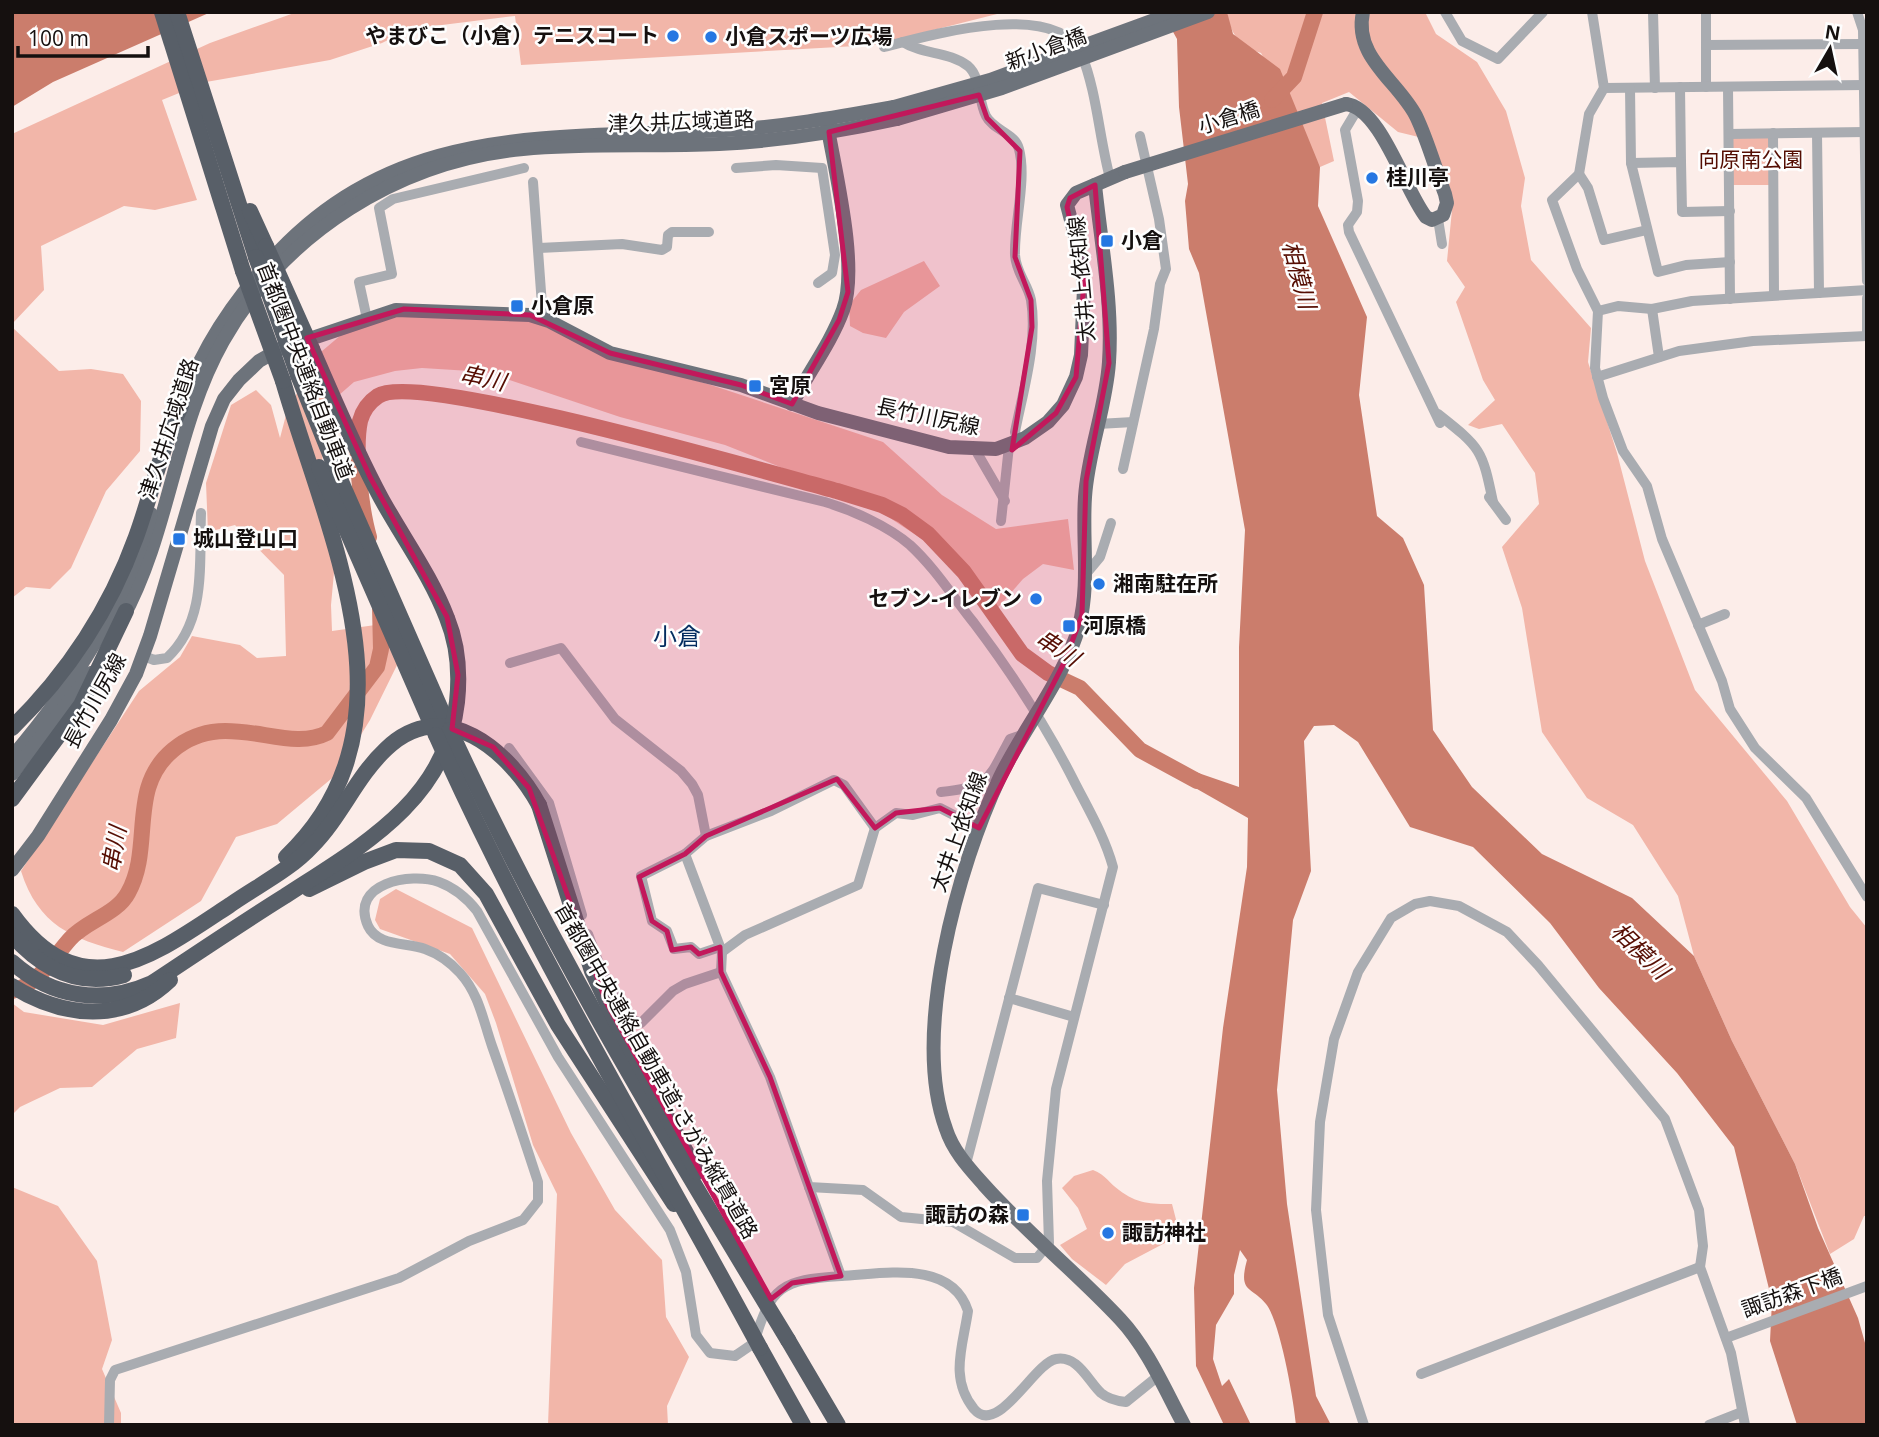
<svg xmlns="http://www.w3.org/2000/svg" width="1879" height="1437" font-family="'Open Sans','Noto Sans JP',sans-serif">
  <rect width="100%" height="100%" fill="#fcede9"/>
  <g fill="#f2b6a9">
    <polygon points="297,12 1005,12 874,45 521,65 515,16 410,29 382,43 330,60 206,82 162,100 197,200 155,210 124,206 41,246 44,290 12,324 12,134 210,43"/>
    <path d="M 1227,12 L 1425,12 L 1436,34 L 1477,62 L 1506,111 L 1525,178 L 1521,206 L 1531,260 L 1591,328 L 1588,362 L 1617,453 L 1645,561 L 1695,690 L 1787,801 L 1850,907 L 1867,928 L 1867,1216 L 1864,1216 L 1854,1239 L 1830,1254 L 1795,1164 L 1732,1041 L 1694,956 L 1678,896 L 1633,825 L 1587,798 L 1542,732 L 1522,608 L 1502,547 L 1539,504 L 1535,473 L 1502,424 L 1479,429 L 1468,425 L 1495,400 L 1483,380 L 1456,302 L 1465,287 L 1447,261 L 1452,210 L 1431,140 L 1398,132 L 1349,92 L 1322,103 L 1334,161 L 1320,167 L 1261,53 C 1241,47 1229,33 1227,12 Z"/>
    <polygon points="1773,133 1773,185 1730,185 1729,134"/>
    <polygon points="924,261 940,286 904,312 886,338 863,333 850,326 849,305 861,290"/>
    <path d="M 410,312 L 540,321 L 600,353 L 711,385 L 883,442 L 942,495 L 996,529 L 1068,519 L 1074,570 L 1043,564 L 1023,579 L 994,612 L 934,547 L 890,518 L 840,491 L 725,445 L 620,417 L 486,372 L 422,368 L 395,371 L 354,382 L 331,402 L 319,480 L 338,529 L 331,605 L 332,631 L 390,623 L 401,657 L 370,720 L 337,774 L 277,824 L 236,837 L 201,901 L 123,952 C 72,939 38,925 21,871 L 139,691 L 180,657 L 192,636 L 240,645 L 257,658 L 286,656 L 284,575 L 235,525 L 208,532 L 206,483 L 231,405 L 256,390 L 271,405 L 280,438 L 286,415 L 315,357 L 354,324 Z"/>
    <polygon points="12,327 59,371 91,369 123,374 141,401 140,451 106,491 71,568 50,589 26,587 12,598"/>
    <polygon points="396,889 472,928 571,1133 615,1210 662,1260 666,1317 689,1357 667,1406 668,1425 548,1425 557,1194 533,1145 496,1023 485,994 450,954 380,929 375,920 380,899"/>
    <polygon points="12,1003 24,1012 103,1025 180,1003 176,1038 137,1049 92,1087 60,1088 20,1107 12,1115"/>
    <path d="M 1093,1170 C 1106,1175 1109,1183 1119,1190 C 1137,1204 1151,1204 1172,1204 L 1180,1235 L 1125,1264 L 1106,1285 L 1072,1259 L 1060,1245 L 1087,1229 L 1078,1208 L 1062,1188 L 1074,1176 Z"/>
    <polygon points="12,1187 58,1206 97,1261 112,1340 102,1369 121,1413 121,1425 12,1425"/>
  </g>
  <g fill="#cb7d6c">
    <polygon points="18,12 211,12 53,82 12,107 12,15"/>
    <path d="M 1162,12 L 1227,12 L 1233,34 L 1280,69 L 1320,167 L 1318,206 L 1367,317 L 1359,395 L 1377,516 L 1403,538 L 1424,585 L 1433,730 L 1472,787 L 1542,854 L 1632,898 L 1694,956 L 1732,1041 L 1795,1164 L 1818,1228 L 1858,1318 L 1867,1350 L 1867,1425 L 1797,1425 L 1770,1341 L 1772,1301 L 1734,1147 L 1677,1073 L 1599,988 L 1550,923 L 1473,847 L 1410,827 L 1358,742 L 1334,725 L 1314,726 L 1304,741 L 1311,871 L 1293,920 L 1277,1090 L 1287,1204 L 1316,1396 L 1331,1425 L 1296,1425 C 1294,1401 1280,1321 1266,1304 C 1251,1286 1238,1293 1247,1260 L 1240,1250 L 1234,1275 L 1234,1294 L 1216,1325 L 1213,1359 L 1222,1386 L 1229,1379 L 1251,1425 L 1224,1425 L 1196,1366 L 1194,1288 L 1223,1028 L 1247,867 L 1248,818 L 1176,777 L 1181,767 L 1239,787 L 1239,647 L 1245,530 L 1199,273 L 1189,249 L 1185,201 L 1188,184 L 1179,107 L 1177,39 Z"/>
  </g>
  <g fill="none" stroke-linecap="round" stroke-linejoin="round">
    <g stroke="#cb7d6c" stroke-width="16">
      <polyline points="1272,100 1294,77 1315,12"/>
      <path d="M 369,537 C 361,509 354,449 360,421 C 363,410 369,402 378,396 C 417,370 773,474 837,491 L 882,505 L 902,515 L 928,534 L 964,572 L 1022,654 L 1048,673 L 1080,688 L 1140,750 L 1197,781"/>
      <path d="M 12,991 C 39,984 53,958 70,939 C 86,921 117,914 128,893 C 154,847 127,788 173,750 C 225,706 284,755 327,733 L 377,667 L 381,649 L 380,607"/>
    </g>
    <g stroke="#a9acb1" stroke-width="10">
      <polyline points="1445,12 1462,41 1498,59 1543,12"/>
      <polyline points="1592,12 1604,88 1589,114 1579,174 1552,200 1577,269 1598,311 1595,368 1603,398 1623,451 1647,486 1662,539 1722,681 1730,709 1755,748 1806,798 1867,897"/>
      <polyline points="1653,12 1655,88"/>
      <polyline points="1706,12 1706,87"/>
      <polyline points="1857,12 1863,30 1867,281"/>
      <path d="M 903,42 C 923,55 949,51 968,66 C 981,77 978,101 986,116 C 993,130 1015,133 1019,149 C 1027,180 1014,222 1015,255 C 1016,273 1028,284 1031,300 C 1038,343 1023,391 1015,432 L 1018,442"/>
      <polyline points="1706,45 1863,44"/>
      <path d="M 884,47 C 934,34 1054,0 1081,53 C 1097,92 1099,137 1110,178"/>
      <polyline points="1680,87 1681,162"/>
      <polyline points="1728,87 1730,299"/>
      <polyline points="1604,88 1864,85"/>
      <polyline points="1630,88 1631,163 1658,272 1686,265 1730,262"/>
      <polyline points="1363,110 1354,115 1345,130 1358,201 1357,212 1348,225 1349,232 1440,423"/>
      <polyline points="1773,133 1774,295"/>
      <polyline points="1817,133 1819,293"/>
      <polyline points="1729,134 1865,132"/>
      <polyline points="1631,163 1681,162 1682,212 1730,211"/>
      <polyline points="736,168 776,165 822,168 835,255 832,273 818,283"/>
      <polyline points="1579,174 1588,188 1604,240 1647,230"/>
      <polyline points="533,182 543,319"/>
      <polyline points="1438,219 1442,244"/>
      <polyline points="539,248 622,244 662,250 667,247 668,235 672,232 709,232"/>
      <polyline points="1867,298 1867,334"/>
      <polyline points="1652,309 1659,357"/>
      <polyline points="1598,311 1618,306 1652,309 1692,301 1867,290"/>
      <polyline points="367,319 359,282 392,274 379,208 393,199 524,168"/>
      <polyline points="1597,377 1679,351 1753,341 1867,336"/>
      <path d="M 1438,414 C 1481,448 1482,449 1493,502"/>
      <polyline points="1098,424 1133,422"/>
      <path d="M 581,442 L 825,502 C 852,510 888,526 910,545 C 935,568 953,597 974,623 C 1014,676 1046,725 1076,785 C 1090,812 1105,838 1113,867 L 1056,1089 L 1047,1181 L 1049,1243 L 1037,1258 L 1015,1258 L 953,1222 L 901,1217 L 863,1190 L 809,1187 L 770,1077 L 721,972 L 722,952 L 685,854 L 706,836 L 771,811 L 834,780 L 844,785 L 875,828"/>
      <polyline points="976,451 1005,501"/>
      <polyline points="1123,469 1154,329 1160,284 1166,269 1159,219 1140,136"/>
      <polyline points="1489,497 1506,520"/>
      <polyline points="1001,521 1009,446"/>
      <polyline points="1085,575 1100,557 1111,523"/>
      <polyline points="1698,625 1725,614"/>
      <path d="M 144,656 L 154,660 L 167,658 C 207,621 199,563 201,513"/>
      <polyline points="510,663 561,648 615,719 681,771 692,784 698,795 706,836"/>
      <polyline points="509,748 549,803 582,915"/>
      <path d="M 941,792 C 990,787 988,780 1010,739 L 1022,735"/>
      <polyline points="685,854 641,876 652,921 667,931 674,949 691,947 699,954 720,947"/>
      <polyline points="588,934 602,972 630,1019 641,1023 673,991 685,984 721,972"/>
      <polyline points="722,952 745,935 858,885 875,828 896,813 913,815 940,808 979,828"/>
      <polyline points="1009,998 1074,1017"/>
      <polyline points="966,1164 1038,888 1104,905"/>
      <path d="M 841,1276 C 883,1274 951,1259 968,1311 C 963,1346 949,1378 974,1409 C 998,1437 1034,1363 1056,1359 C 1078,1355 1088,1381 1101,1393 C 1108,1399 1117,1401 1126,1402 L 1157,1377"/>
      <polyline points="1726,1338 1867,1286"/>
      <polyline points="1421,1374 1700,1267"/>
      <path d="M 109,1425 L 110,1380 L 115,1370 L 399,1278 L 469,1241 L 523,1220 L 538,1201 L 538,1182 C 523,1136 508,1091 492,1046 C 483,1020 479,994 460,973 C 451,963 439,954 425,949 C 407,942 378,947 368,926 C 349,883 411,872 439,882 C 455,888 467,898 477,911 L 558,1057 L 670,1230 L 686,1272 L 696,1335 L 710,1353 L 735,1356 L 754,1343 C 771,1286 781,1280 841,1276 L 809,1187"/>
      <polyline points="1364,1425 1328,1315 1316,1210 1320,1122 1334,1039 1358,972 1391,918 1415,904 1430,901 1459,906 1507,932 1538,965 1665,1119 1699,1210 1703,1246 1700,1267 1731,1353 1745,1425"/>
      <polyline points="1709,1425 1742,1412"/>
    </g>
    <g stroke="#6d737b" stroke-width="14">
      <path d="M 1346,104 C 1381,108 1405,191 1426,217 L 1432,220 L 1443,215 L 1447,203 L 1445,194 C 1435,168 1428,141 1416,116 C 1398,81 1353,57 1363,12"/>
      <path d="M 1095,185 C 1101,243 1113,304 1109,362 C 1106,408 1088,451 1085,497 C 1082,539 1090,585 1079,626 C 1066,676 1023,729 1000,777 C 958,866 911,1034 946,1129 C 953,1151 969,1168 984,1185 C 1027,1233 1077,1273 1120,1319 C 1148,1349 1165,1390 1184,1425"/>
      <path d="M 792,404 C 808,373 831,343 843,310 C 859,267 835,171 827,124"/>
      <path d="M 178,417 C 194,364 222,317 258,275 C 387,119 546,140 726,130 C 783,127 838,117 894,107"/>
      <path d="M 122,619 C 170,532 174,428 223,341 C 285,232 399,161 523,149 C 588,143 654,147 719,144 C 779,141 838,132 897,119"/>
      <path d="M 12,757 C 74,684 124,607 151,514"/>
      <polyline points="12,774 91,673"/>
      <polyline points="12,870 38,836 111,720 136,674 150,636 212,426 224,399 239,380 259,361 280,349 396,310 530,315 549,321 610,353 741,385 818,413 949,447 996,449 1025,438 1048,422 1063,405 1076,377 1081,355 1084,288 1081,258 1067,205 1076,193 1125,172"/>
    </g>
    <g stroke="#585f68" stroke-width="16">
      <polyline points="162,12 243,271"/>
      <polyline points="177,12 256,257"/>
      <polyline points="250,211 266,246"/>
      <polyline points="298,375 343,486 450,730"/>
      <path d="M 283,381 C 327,534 425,725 286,857"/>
      <polyline points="319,467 436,735"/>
      <path d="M 12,728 C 67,674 110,609 136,537 C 152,493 161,448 181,406"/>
      <polyline points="12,799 81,705 126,611"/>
      <polyline points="309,889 364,862 396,850 429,851 460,865 486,894 558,1025 674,1204"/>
      <path d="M 12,914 C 82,1011 153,956 230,905 C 257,886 290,870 312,846 C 341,817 356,777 386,749 C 444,693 510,752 539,805"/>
      <path d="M 12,935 C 42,969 78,988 124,975"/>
      <path d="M 12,962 C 52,998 103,1005 152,983 C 196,954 240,924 285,896 C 360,847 446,801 457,702 C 460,674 458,645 447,618 C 431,576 403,538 381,498 C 355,450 334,399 312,349"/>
      <path d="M 12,986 C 63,1018 124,1024 170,980"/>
      <polyline points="788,1340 838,1425"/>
      <polyline points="760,1348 803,1425"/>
    </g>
    <g stroke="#6d737b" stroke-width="14">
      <polyline points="894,107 990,80 1176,12"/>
      <polyline points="897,119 1002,88 1208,12"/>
      <polyline points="1125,172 1346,104"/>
    </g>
    <g stroke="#585f68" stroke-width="16">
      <polyline points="266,246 312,349"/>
      <polyline points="256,257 298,375"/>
      <polyline points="243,271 283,381"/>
      <path d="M 450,730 C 547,942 667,1141 788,1340"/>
      <path d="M 436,735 C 530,946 651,1145 760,1348"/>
      <polyline points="539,805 592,971 615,1020 697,1172"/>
    </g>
  </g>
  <path fill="#c2185b" fill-opacity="0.2" stroke="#c2185b" stroke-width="5" stroke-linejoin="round" d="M 979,95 L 987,118 L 1020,151 L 1015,257 L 1031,300 L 1032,327 L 1012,450 L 1056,413 L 1076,377 L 1084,282 L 1067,207 L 1070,198 L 1095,185 L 1109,363 L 1086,481 L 1082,615 L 1064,663 L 979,828 L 940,808 L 896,813 L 875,828 L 837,779 L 706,836 L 685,854 L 639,877 L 652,921 L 667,931 L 672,950 L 691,947 L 699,954 L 720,947 L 721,972 L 770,1077 L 841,1276 L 792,1283 L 771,1299 L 606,1002 L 529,788 L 493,747 L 452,729 L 458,675 L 447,617 L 370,477 L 307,338 L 404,309 L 530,315 L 610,353 L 741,385 L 792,404 L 839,320 L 848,292 L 829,132 Z"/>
  <g fill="#2577e2" stroke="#fefefe" stroke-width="2.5">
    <circle cx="673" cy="36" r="7"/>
    <circle cx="711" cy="37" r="7"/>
    <circle cx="1372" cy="178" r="7"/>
    <rect x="1100" y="234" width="14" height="14" rx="3.5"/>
    <rect x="510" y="299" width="14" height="14" rx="3.5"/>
    <rect x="748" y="379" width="14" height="14" rx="3.5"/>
    <rect x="172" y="532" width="14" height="14" rx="3.5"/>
    <circle cx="1099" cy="584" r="7"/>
    <circle cx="1036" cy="599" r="7"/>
    <rect x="1062" y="619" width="14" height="14" rx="3.5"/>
    <rect x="1016" y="1208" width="14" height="14" rx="3.5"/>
    <circle cx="1108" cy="1233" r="7"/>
  </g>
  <g text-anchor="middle" stroke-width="5" stroke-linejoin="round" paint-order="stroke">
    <g font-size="21" font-weight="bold" fill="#15100f" stroke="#fefefe" text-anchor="start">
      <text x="659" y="43" text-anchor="end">やまびこ（小倉）テニスコート</text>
      <text x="725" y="44">小倉スポーツ広場</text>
      <text x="1386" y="185">桂川亭</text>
      <text x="1121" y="248">小倉</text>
      <text x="531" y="313">小倉原</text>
      <text x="769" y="393">宮原</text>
      <text x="193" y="546">城山登山口</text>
      <text x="1113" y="591">湘南駐在所</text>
      <text x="1022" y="606" text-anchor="end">セブン-イレブン</text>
      <text x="1083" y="633">河原橋</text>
      <text x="1009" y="1222" text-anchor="end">諏訪の森</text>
      <text x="1122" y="1240">諏訪神社</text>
    </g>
    <g font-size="21" fill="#15100f" stroke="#fefefe">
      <text transform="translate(1046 49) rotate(-20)" y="7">新小倉橋</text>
      <text transform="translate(1229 118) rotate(-17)" y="7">小倉橋</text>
      <text transform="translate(681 122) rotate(-2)" y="7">津久井広域道路</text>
      <text transform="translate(1082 279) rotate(-95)" y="7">太井上依知線</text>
      <text transform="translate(305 371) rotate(69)" y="7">首都圏中央連絡自動車道</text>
      <text transform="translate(928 417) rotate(12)" y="7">長竹川尻線</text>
      <text transform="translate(169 429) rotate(-72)" y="7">津久井広域道路</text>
      <text transform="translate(95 701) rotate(-61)" y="7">長竹川尻線</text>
      <text transform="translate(959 832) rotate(-70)" y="7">太井上依知線</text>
      <text transform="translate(656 1071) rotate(60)" y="7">首都圏中央連絡自動車道;さがみ縦貫道路</text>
      <text transform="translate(1792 1293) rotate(-20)" y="7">諏訪森下橋</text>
    </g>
    <g font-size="21" fill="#540d02" stroke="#fefefe">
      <text x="1751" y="167">向原南公園</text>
    </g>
    <g font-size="23" font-style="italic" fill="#560e03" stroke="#fefefe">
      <text transform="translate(1299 275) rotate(75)" y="8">相模川</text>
      <text transform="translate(483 378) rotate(12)" y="8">串川</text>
      <text transform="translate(1058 648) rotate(33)" y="8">串川</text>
      <text transform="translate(114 849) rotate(-80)" y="8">串川</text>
      <text transform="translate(1640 951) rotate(44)" y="8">相模川</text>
    </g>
    <g font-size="24" fill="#042c5f" stroke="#fefefe">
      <text x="677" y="645">小倉</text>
    </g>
  </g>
  <rect width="1879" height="1437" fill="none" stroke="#15100f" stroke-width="28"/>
  <g transform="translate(1830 49) rotate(9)" stroke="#fefefe" stroke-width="5" paint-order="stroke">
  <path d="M0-5L12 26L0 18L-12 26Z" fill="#15100f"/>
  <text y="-10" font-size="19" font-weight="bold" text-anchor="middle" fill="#15100f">N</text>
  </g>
  <path d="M18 46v10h130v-10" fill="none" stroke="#15100f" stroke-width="3.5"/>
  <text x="28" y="46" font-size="21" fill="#15100f" stroke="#fefefe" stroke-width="5" paint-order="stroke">100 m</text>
</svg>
